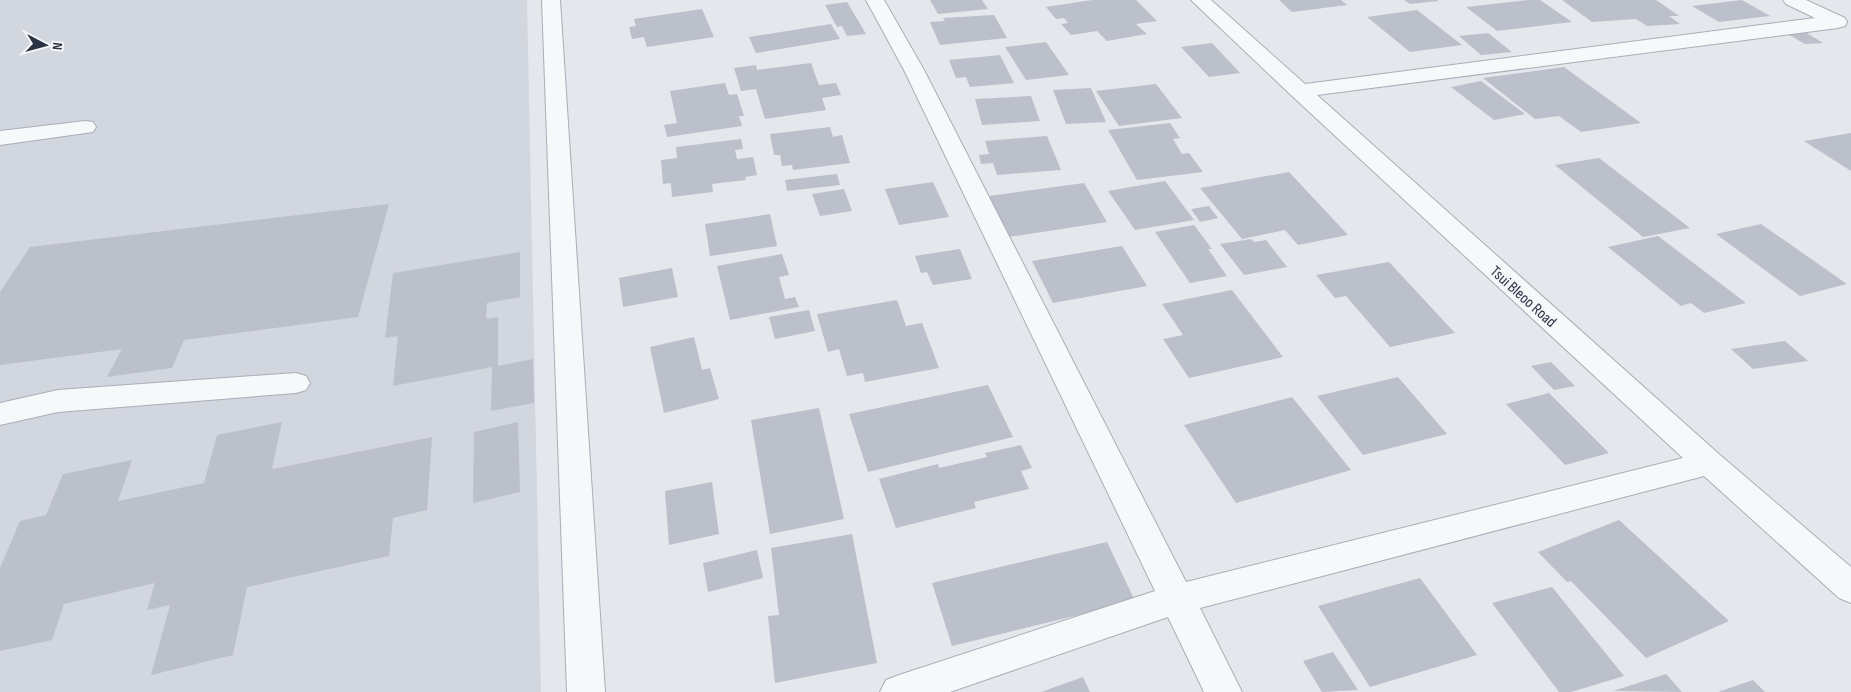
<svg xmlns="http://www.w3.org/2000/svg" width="1851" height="692" font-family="'Sofia Sans Condensed',sans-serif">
  <rect width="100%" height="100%" fill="#e4e7ec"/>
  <polygon fill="#d2d6de" points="0,0 527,0 541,692 0,692"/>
  <g fill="#bbc0ca">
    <polygon points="930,0 982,0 988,9 938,14"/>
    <polygon points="1092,0 1136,0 1157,21 1136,24 1147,34 1107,41 1097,31 1071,35 1061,24 1068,23 1064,18 1056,19 1046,7"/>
    <polygon points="1279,0 1341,0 1347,5 1292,12"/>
    <polygon points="1404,0 1438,0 1438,1 1410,4"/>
    <polygon points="1529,0 1540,0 1572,22 1497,31 1466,7"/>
    <polygon points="1562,0 1656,0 1679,16 1669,16 1680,24 1647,26 1636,19 1592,22"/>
    <polygon points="1742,0 1770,16 1719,22 1692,6"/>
    <polygon points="847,2 866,34 847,36 842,26 837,27 825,5"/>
    <polygon points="702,9 714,37 647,47 644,37 632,39 629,27 636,26 634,19"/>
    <polygon points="1417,10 1462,45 1410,52 1367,17"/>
    <polygon points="994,15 1007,38 940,45 930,22 945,21 943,18"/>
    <polygon points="831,24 840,39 756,53 749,37"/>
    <polygon points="1802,30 1823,43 1805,44 1784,32"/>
    <polygon points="1488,33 1512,52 1481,55 1459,36"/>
    <polygon points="1046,42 1069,75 1026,80 1005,47"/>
    <polygon points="1212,43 1240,73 1209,77 1181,47"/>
    <polygon points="1000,55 1014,83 970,87 966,77 956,78 949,60"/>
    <polygon points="811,63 819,85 836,83 841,95 822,98 826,110 765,119 756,89 741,91 734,68 756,65 757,70"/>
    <polygon points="1564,67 1641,123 1581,132 1559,116 1535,119 1483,78"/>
    <polygon points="1481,81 1525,114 1494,120 1451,87"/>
    <polygon points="725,83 729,95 737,94 744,116 739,116 742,126 667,137 664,125 677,123 670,91"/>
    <polygon points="1156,84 1182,118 1119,126 1096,91"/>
    <polygon points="1091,88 1106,122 1066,124 1053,90"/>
    <polygon points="1031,96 1040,121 982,125 975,99"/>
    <polygon points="1170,123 1180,138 1173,139 1182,154 1189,153 1203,172 1137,180 1108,130"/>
    <polygon points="830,127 833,137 842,135 850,163 793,170 792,165 782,166 780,155 774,155 770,134"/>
    <polygon points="1851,133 1851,171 1804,141"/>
    <polygon points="1047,136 1061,170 997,175 993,163 981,164 979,155 989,154 985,141"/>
    <polygon points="741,139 743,149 735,150 737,159 753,157 757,175 745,177 746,180 712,184 713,192 672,197 671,183 663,184 661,160 677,158 676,147"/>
    <polygon points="1599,158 1690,228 1643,237 1555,165"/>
    <polygon points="1289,172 1348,235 1298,245 1285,230 1242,239 1200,188"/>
    <polygon points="837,174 840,185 787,191 785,180"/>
    <polygon points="1165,181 1194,220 1135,230 1108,191"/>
    <polygon points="933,182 949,217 899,225 885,189"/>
    <polygon points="1084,183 1107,222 1009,237 989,196"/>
    <polygon points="844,189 852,211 820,216 812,194"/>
    <polygon points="389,204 358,317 184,340 172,368 107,377 122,349 0,365 0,292 30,247"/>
    <polygon points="1209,206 1218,218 1200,222 1191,209"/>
    <polygon points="770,214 777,246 710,256 705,224"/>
    <polygon points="1761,224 1847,284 1800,296 1716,234"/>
    <polygon points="1194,225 1212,249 1208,249 1227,276 1190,283 1155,232"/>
    <polygon points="1658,236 1746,303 1704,313 1691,303 1681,306 1608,247"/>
    <polygon points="1251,239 1254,242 1266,240 1287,267 1244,275 1220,244"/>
    <polygon points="1122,246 1147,286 1053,303 1032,261"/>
    <polygon points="960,249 972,279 933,285 927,272 921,273 915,256"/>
    <polygon points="520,252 520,297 487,303 486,319 498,317 498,366 533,359 534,403 491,411 492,367 393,386 398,336 385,338 393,273"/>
    <polygon points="782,254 789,275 779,277 785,299 795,297 799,307 730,320 717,266"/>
    <polygon points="1389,262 1455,333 1390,347 1346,296 1335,298 1316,275"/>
    <polygon points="672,268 678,297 623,307 619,278"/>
    <polygon points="1232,290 1283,357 1189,378 1163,339 1183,335 1162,304"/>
    <polygon points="897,300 906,326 922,323 939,368 865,382 863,373 847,376 839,349 828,352 817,314"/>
    <polygon points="809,310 815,331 775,339 769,317"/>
    <polygon points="694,337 702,370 710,368 719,399 664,413 650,347"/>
    <polygon points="1785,341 1808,361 1753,369 1731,349"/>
    <polygon points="1551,362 1575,386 1554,390 1531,366"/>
    <polygon points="1398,377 1447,434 1363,455 1317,396"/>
    <polygon points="988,385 1013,437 868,472 849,414"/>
    <polygon points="1549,393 1609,453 1565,465 1506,404"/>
    <polygon points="1292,397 1351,470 1236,503 1184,425"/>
    <polygon points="819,408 844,519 770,534 751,420"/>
    <polygon points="282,422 272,469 432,437 427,510 393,518 389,556 247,587 233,655 151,675 170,605 147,610 155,583 64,604 52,640 0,651 0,568 20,521 46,515 63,474 132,460 118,501 204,483 217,435"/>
    <polygon points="518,422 520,492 473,503 474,432"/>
    <polygon points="1021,445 1032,468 1021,471 1029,489 974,502 976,508 896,528 879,479 938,464 939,468 987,457 985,453"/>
    <polygon points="712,482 719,534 669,545 665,491"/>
    <polygon points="1619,520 1729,621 1646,658 1571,581 1567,582 1538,552"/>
    <polygon points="852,534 877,663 775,683 768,616 779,615 771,548"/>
    <polygon points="1107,542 1135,601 952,646 932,583"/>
    <polygon points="757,550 763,578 708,592 703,563"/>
    <polygon points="1420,578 1477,655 1370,687 1318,606"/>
    <polygon points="1552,587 1624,676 1571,692 1559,692 1492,603"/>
    <polygon points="1333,652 1358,690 1322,692 1303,661"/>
    <polygon points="1666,674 1682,692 1613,691"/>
    <polygon points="1083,677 1090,692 1041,692"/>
    <polygon points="1753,680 1765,692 1718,692"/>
  </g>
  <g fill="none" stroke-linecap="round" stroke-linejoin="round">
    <g stroke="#a9aeb7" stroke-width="2">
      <g id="minor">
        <polygon points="542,0 560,0 605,692 567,692"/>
        <polygon points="866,0 884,0 924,70 1186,582 1683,458 1291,95 1191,0 1211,0 1305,84 1815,18 1786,4 1783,0 1806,0 1845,18 1847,22 1845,26 1838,28 1317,95 1720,455 1851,567 1851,603 1839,598 1704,476 1200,608 1242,692 1204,692 1168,617 950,692 880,692 886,680 899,675 1155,591 904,70"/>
        <polygon points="85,121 93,122 96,127 93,132 0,145 0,131"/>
        <polygon points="296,373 306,376 310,383 306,390 296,393 58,412 0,425 0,403 58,390"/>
      </g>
    </g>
    <use href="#minor" fill="#f7f8fa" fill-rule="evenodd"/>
  </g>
  <g text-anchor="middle" stroke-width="4" stroke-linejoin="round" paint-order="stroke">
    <g font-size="16" fill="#2b3445" stroke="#f4f6f9">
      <text transform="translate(1524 296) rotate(42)" y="6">Tsui Bleoo Road</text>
    </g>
  </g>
  <g transform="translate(45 45) rotate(96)" stroke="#f4f6f9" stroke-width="4" paint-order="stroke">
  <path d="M0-4L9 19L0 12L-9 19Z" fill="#2b3445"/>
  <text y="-8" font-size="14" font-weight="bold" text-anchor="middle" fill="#2b3445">N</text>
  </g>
</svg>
